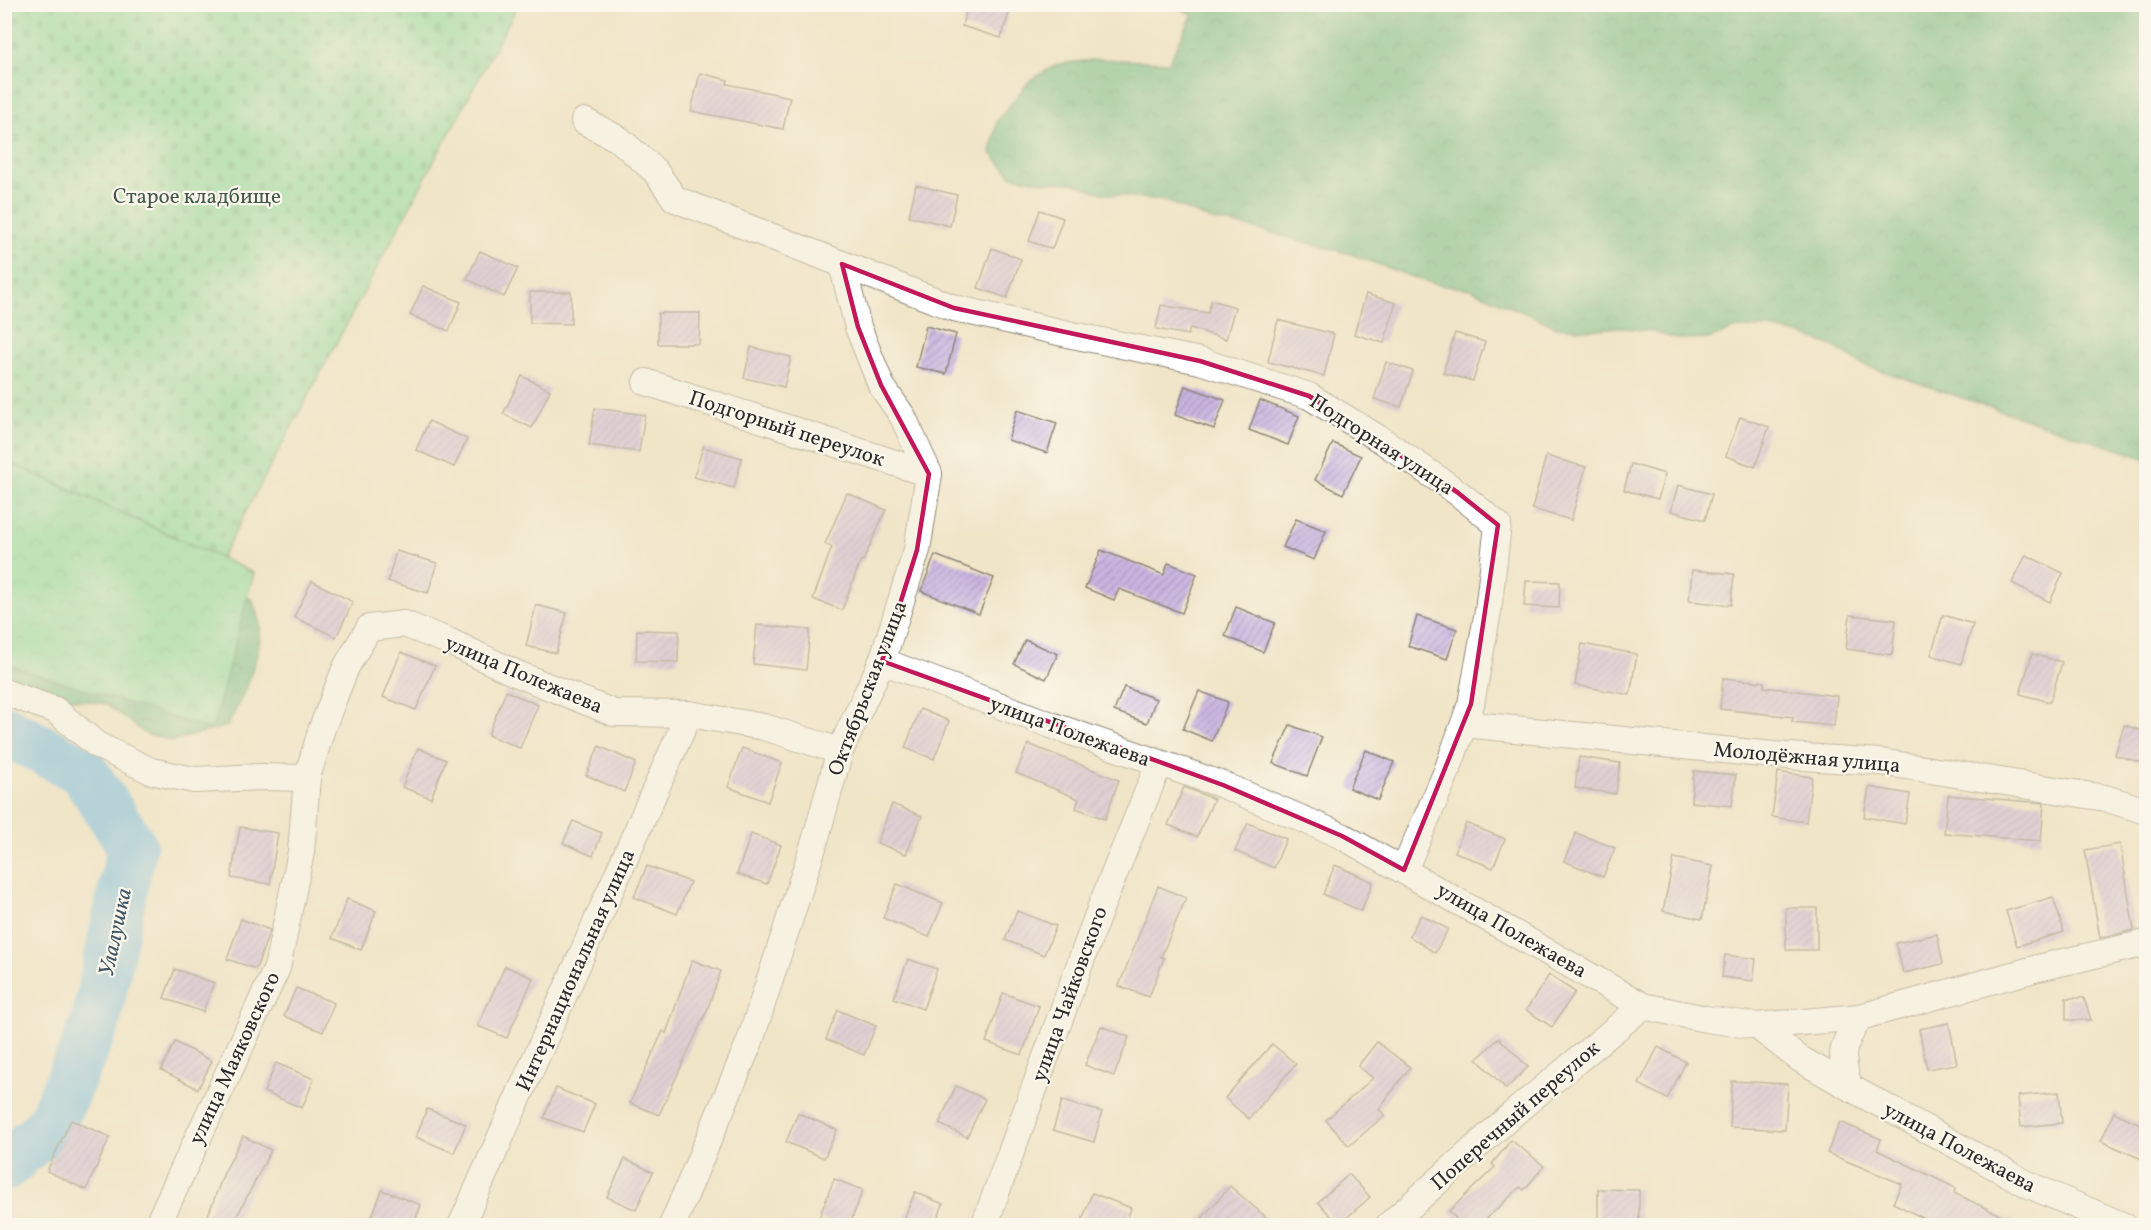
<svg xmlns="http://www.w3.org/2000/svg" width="2151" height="1230" font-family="Vollkorn,serif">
  <defs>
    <pattern id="forest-crowns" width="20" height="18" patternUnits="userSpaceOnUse" patternTransform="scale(1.5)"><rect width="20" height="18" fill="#6cbc88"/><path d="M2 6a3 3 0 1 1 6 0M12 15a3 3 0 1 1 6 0" fill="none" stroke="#59996f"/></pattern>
    <pattern id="cemetery-stones" width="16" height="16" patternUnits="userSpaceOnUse" patternTransform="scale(1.5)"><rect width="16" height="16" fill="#85dda2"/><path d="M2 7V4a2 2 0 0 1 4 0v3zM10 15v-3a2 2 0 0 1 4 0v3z" fill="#73be8c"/></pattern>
    <pattern id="park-crowns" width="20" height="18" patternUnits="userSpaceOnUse" patternTransform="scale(1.5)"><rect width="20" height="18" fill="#85dda2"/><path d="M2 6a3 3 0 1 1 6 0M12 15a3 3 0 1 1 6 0" fill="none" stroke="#73be8c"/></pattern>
    <pattern id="building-hatch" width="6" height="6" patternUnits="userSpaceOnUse" patternTransform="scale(1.5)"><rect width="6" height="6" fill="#cbb6e2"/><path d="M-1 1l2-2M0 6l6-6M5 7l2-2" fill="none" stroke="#a594b7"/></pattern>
  </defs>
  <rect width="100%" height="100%" fill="#fbf7ec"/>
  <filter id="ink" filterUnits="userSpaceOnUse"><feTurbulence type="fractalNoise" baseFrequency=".0167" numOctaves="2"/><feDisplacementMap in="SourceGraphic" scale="12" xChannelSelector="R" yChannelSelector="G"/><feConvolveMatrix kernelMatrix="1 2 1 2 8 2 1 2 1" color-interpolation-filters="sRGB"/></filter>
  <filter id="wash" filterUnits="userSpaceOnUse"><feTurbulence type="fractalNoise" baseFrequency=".008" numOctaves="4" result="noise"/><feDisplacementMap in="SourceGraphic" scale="24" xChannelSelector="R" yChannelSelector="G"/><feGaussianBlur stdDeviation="1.35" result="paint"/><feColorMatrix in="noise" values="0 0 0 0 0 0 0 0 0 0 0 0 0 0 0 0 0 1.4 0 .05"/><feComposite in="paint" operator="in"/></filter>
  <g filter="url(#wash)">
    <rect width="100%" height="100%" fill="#f1e5c8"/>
    <g fill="url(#forest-crowns)" stroke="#4c745a" stroke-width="1.5">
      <polygon points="1168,5 2146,5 2146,461 2144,458 1861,364 1833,346 1799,334 1769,328 1737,328 1709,339 1677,339 1650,331 1619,327 1589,330 1557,327 1470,289 1439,285 1409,276 1351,254 1252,228 1211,220 1165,201 1102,193 1073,183 1044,182 1012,176 991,153 997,121 1030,80 1058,64 1100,59 1169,62 1193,14"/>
      <path d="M 225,593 L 252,599 C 254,607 259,617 260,625 C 263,653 241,702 227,726 L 174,741 L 147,735 L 106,704 L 28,692 L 5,684 L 4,618 Z"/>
    </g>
    <polygon fill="url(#cemetery-stones)" stroke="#588466" stroke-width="1.5" points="5,5 518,5 221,558 5,460"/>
    <polygon fill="url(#park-crowns)" stroke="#588466" stroke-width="1.5" points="15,465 254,573 212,730 5,664 5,494"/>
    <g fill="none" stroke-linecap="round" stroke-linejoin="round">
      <polyline stroke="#6fbbe9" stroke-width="50" points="4,730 83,771 132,846 95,1024 50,1126 4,1167"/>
    </g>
    <g id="blocks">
      <g fill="url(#building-hatch)">
        <polygon points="968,4 1012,4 1001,38 962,26"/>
        <polygon points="700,73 728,80 727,84 790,97 783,129 691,111"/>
        <polygon points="916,185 957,195 950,226 909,216"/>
        <polygon points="1040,210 1063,218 1052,249 1029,241"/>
        <polygon points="992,248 1021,259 1007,298 978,288"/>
        <polygon points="480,251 518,268 504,297 467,279"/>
        <polygon points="423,286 461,302 449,331 410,315"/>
        <polygon points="530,292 571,292 571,324 530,323"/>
        <polygon points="1366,294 1396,303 1384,343 1354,334"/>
        <polygon points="1211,300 1235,307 1226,339 1190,328 1188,335 1156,329 1161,305 1208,313"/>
        <polygon points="658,313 700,313 699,344 658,344"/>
        <polygon points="1278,320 1334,334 1324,376 1268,362"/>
        <polygon points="926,326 956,334 946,374 916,367"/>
        <polygon points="1455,333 1485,342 1473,381 1443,373"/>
        <polygon points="751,347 791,357 784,387 744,378"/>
        <polygon points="1386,362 1413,371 1401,407 1374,399"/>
        <polygon points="522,376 550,390 532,428 503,414"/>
        <polygon points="1185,386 1225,400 1214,429 1175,415"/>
        <polygon points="1260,400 1299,416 1288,445 1249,430"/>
        <polygon points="595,408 645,415 639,452 589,445"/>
        <polygon points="1017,410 1057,423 1047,453 1008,440"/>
        <polygon points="1740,417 1769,427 1755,467 1726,456"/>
        <polygon points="429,421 467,439 454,467 416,450"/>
        <polygon points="1333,443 1361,456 1343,494 1315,480"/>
        <polygon points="703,447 742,458 734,488 694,477"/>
        <polygon points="1546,456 1586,467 1571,520 1532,509"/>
        <polygon points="1631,464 1665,474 1658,499 1624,490"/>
        <polygon points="1678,485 1712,494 1705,520 1671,511"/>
        <polygon points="847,493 886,510 863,561 861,560 842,610 813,599 832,547 825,544"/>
        <polygon points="1296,519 1326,531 1314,560 1283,547"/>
        <polygon points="1101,550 1164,575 1168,563 1197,574 1182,613 1119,589 1114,600 1085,588"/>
        <polygon points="396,551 437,563 428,593 388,581"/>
        <polygon points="935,555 994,578 979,614 921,591"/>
        <polygon points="2026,555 2063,573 2050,602 2012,583"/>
        <polygon points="1692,570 1734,574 1731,605 1689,601"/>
        <polygon points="312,581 353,602 336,637 294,617"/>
        <polygon points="1526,581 1560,582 1559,608 1524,606"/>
        <polygon points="536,605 567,613 556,653 526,646"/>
        <polygon points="1236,607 1275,623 1263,652 1225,636"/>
        <polygon points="1850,615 1896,620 1892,655 1846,649"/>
        <polygon points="1943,615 1973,624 1961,664 1931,655"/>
        <polygon points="1417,616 1457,629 1447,659 1408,646"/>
        <polygon points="757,625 810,630 806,670 753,664"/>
        <polygon points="637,630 679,631 678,662 636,661"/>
        <polygon points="1025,640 1058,654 1046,679 1014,664"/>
        <polygon points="1582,644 1637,654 1630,695 1575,685"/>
        <polygon points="401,652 435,666 416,710 383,697"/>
        <polygon points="2032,654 2062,662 2050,702 2020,694"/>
        <polygon points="1723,678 1764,682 1764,687 1837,696 1834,726 1792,722 1793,717 1720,709"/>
        <polygon points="1124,687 1156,699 1147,723 1114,711"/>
        <polygon points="506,691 538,705 520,748 488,735"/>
        <polygon points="1199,691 1228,702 1212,741 1183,729"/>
        <polygon points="920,709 949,721 934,759 905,748"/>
        <polygon points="1290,725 1322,737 1307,776 1273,763"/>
        <polygon points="2124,725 2146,732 2146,764 2115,755"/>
        <polygon points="1028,744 1119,780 1105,819 1076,808 1079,799 1016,773"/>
        <polygon points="599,746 636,763 624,792 586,775"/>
        <polygon points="418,748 446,760 431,798 402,787"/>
        <polygon points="742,748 782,763 768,802 728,787"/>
        <polygon points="1366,750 1394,762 1378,800 1349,788"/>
        <polygon points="1579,757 1620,763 1616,794 1575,788"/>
        <polygon points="1694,771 1736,775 1732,806 1691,802"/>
        <polygon points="1778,772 1812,777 1806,822 1772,817"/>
        <polygon points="1184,787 1214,799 1197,837 1168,825"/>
        <polygon points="1869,787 1910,794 1905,824 1864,817"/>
        <polygon points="1948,795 2044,803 2041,841 1944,833"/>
        <polygon points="892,804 922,816 906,854 877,843"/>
        <polygon points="573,821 602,833 593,856 563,843"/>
        <polygon points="1248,823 1286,839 1274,868 1235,851"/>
        <polygon points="1466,823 1505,839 1493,868 1455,852"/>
        <polygon points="240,827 278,833 270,884 231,878"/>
        <polygon points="1576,833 1615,848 1603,877 1564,861"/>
        <polygon points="751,834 781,845 767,884 737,874"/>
        <polygon points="2120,844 2134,930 2100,938 2085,850"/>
        <polygon points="1674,858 1713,866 1702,919 1663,911"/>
        <polygon points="1335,865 1373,882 1361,911 1323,894"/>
        <polygon points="647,866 690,882 677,914 634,897"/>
        <polygon points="897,884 943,903 929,937 883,918"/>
        <polygon points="1158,886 1186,898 1161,957 1164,958 1149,997 1119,986"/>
        <polygon points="2053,897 2064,932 2017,946 2006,911"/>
        <polygon points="347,899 376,911 361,950 332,938"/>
        <rect x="1786" y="908" width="31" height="42"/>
        <polygon points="1017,911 1056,926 1044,955 1005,940"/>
        <polygon points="1421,915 1448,929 1435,953 1409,936"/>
        <polygon points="241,919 270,930 256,969 227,959"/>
        <polygon points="1937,934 1943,964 1903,973 1896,943"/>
        <polygon points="1725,955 1756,959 1753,981 1722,977"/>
        <polygon points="908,959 937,969 923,1009 894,998"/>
        <polygon points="692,960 721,971 707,1010 659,1115 630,1103 663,1031 666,1033"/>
        <polygon points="505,966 533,978 507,1038 478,1026"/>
        <polygon points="175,969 214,983 203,1012 164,998"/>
        <polygon points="1549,975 1575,992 1552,1027 1526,1010"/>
        <polygon points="296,988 334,1003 323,1032 284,1016"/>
        <polygon points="1003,993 1039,1006 1022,1055 986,1042"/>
        <polygon points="2066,998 2084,998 2091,1020 2066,1020"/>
        <polygon points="838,1010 876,1026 864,1055 826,1039"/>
        <polygon points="1949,1023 1957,1064 1927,1069 1919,1029"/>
        <polygon points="1101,1026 1129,1037 1114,1076 1085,1065"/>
        <polygon points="1499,1038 1528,1067 1506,1089 1477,1059"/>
        <polygon points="175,1042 212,1061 198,1089 161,1070"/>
        <polygon points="1377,1042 1410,1067 1379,1109 1385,1115 1349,1146 1326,1120 1373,1078 1358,1066"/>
        <polygon points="1272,1044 1296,1064 1249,1119 1225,1098"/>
        <polygon points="1658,1047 1686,1062 1667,1099 1639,1084"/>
        <polygon points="276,1063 314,1079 302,1108 264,1092"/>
        <polygon points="1732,1081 1788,1084 1785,1130 1730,1127"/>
        <polygon points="956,1086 985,1099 967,1137 939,1124"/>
        <polygon points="556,1088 595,1104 583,1132 544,1118"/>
        <polygon points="2059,1092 2062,1123 2021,1127 2018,1096"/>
        <polygon points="1062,1101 1102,1112 1094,1142 1053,1130"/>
        <polygon points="427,1109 466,1124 454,1153 416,1137"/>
        <polygon points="2114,1112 2146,1127 2146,1161 2101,1141"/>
        <polygon points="798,1113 837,1130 824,1158 786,1142"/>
        <polygon points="71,1120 110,1137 86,1190 47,1171"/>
        <polygon points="1840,1122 1881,1139 1877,1150 1956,1188 1954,1193 2023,1226 1939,1226 1893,1203 1902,1184 1827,1153"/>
        <polygon points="243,1136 271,1150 232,1226 204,1226 224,1173"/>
        <polygon points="1511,1140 1544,1166 1524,1190 1520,1187 1479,1226 1463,1226 1449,1211 1495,1167 1492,1164"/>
        <polygon points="625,1159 653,1172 636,1210 607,1197"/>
        <polygon points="1349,1174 1370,1197 1339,1225 1318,1202"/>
        <polygon points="834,1179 863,1190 849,1226 839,1226 819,1218"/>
        <polygon points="1230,1186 1276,1226 1195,1226"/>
        <polygon points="1598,1189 1639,1190 1639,1221 1598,1221"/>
        <polygon points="382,1190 421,1205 413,1226 387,1226 371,1219"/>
        <polygon points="915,1192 943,1204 935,1226 901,1226"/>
        <polygon points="1092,1193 1131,1208 1125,1226 1080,1226"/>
      </g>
    </g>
  </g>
  <g filter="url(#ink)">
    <use href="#blocks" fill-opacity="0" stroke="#8e887a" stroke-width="1.5"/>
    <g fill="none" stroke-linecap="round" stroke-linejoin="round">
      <g stroke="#8e887a" stroke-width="28">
        <g id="minor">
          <polyline points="584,121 620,140 655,171 675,199 842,264 858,327 881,385 903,417 929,474 917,550 882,661 840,751 815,841 750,1041 672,1226"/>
          <polyline points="842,264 954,308 1072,335 1200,361 1309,396 1383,441 1457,492 1498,525 1488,611 1471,704 1447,771 1404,870"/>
          <polyline points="646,382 929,474"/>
          <polyline points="882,661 1051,725 1223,785 1342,836 1643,1006 1706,1019 1757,1026 1800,1059 1849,1087 2029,1185 2124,1226"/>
          <polyline points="4,692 55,710 97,745 151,771 194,780 261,777 307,778"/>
          <polyline points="1464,724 1773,755 1881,762 2105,798 2146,811"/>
          <polyline points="1757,1026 1860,1017 2038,968 2146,943"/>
          <path d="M 1849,1087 C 1839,1053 1841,1047 1860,1017"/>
          <polyline points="157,1226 277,968 301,852 307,778 322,728 346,667 369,628 404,624 448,641 515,673 614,713 689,714 764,727 840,751"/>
          <polyline points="461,1226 689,714"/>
          <polyline points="984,1226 1100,909 1159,764"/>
          <polyline points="1388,1226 1515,1112 1643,1006"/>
        </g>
      </g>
      <use href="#minor" stroke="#fff" stroke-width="26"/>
    </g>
  </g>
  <path d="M0 0H2151V1230H0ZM 842,264 L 954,308 L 1200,361 L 1309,396 L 1457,492 L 1498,525 L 1471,704 L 1404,870 L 1342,836 L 1223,785 L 882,661 L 917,550 L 929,474 L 881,385 L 858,327 Z" fill="#f1e5c8" fill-opacity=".55" fill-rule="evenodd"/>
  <path fill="none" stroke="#c2185b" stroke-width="4.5" stroke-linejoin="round" d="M 842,264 L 954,308 L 1200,361 L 1309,396 L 1457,492 L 1498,525 L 1471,704 L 1404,870 L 1342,836 L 1223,785 L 882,661 L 917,550 L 929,474 L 881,385 L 858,327 Z"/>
  <g text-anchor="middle" stroke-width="4.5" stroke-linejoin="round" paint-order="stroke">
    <g font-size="21" fill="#425849" stroke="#fbf7ec">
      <text x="197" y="203">Старое кладбище</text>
    </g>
    <g font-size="21" fill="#2b2b2b" stroke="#fbf7ec">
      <text transform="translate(787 428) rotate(18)" y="7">Подгорный переулок</text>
      <text transform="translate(1382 444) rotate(33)" y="7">Подгорная улица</text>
      <text transform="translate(524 674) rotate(23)" y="7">улица Полежаева</text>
      <text transform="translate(867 688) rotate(-69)" y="7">Октябрьская улица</text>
      <text transform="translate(1070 731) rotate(20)" y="7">улица Полежаева</text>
      <text transform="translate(1807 757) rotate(5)" y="7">Молодёжная улица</text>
      <text transform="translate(1512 930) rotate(30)" y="7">улица Полежаева</text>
      <text transform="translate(575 970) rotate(-66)" y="7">Интернациональная улица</text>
      <text transform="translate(1069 994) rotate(-70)" y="7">улица Чайковского</text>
      <text transform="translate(234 1058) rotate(-65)" y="7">улица Маяковского</text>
      <text transform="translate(1515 1115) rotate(-41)" y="7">Поперечный переулок</text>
      <text transform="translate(1960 1147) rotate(28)" y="7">улица Полежаева</text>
    </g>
    <g font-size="22" font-style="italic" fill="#3f5664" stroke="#fbf7ec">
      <text transform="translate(114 932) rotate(-78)" y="8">Улалушка</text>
    </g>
  </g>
  <rect width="2151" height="1230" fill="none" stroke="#fbf7ec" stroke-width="24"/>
</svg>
